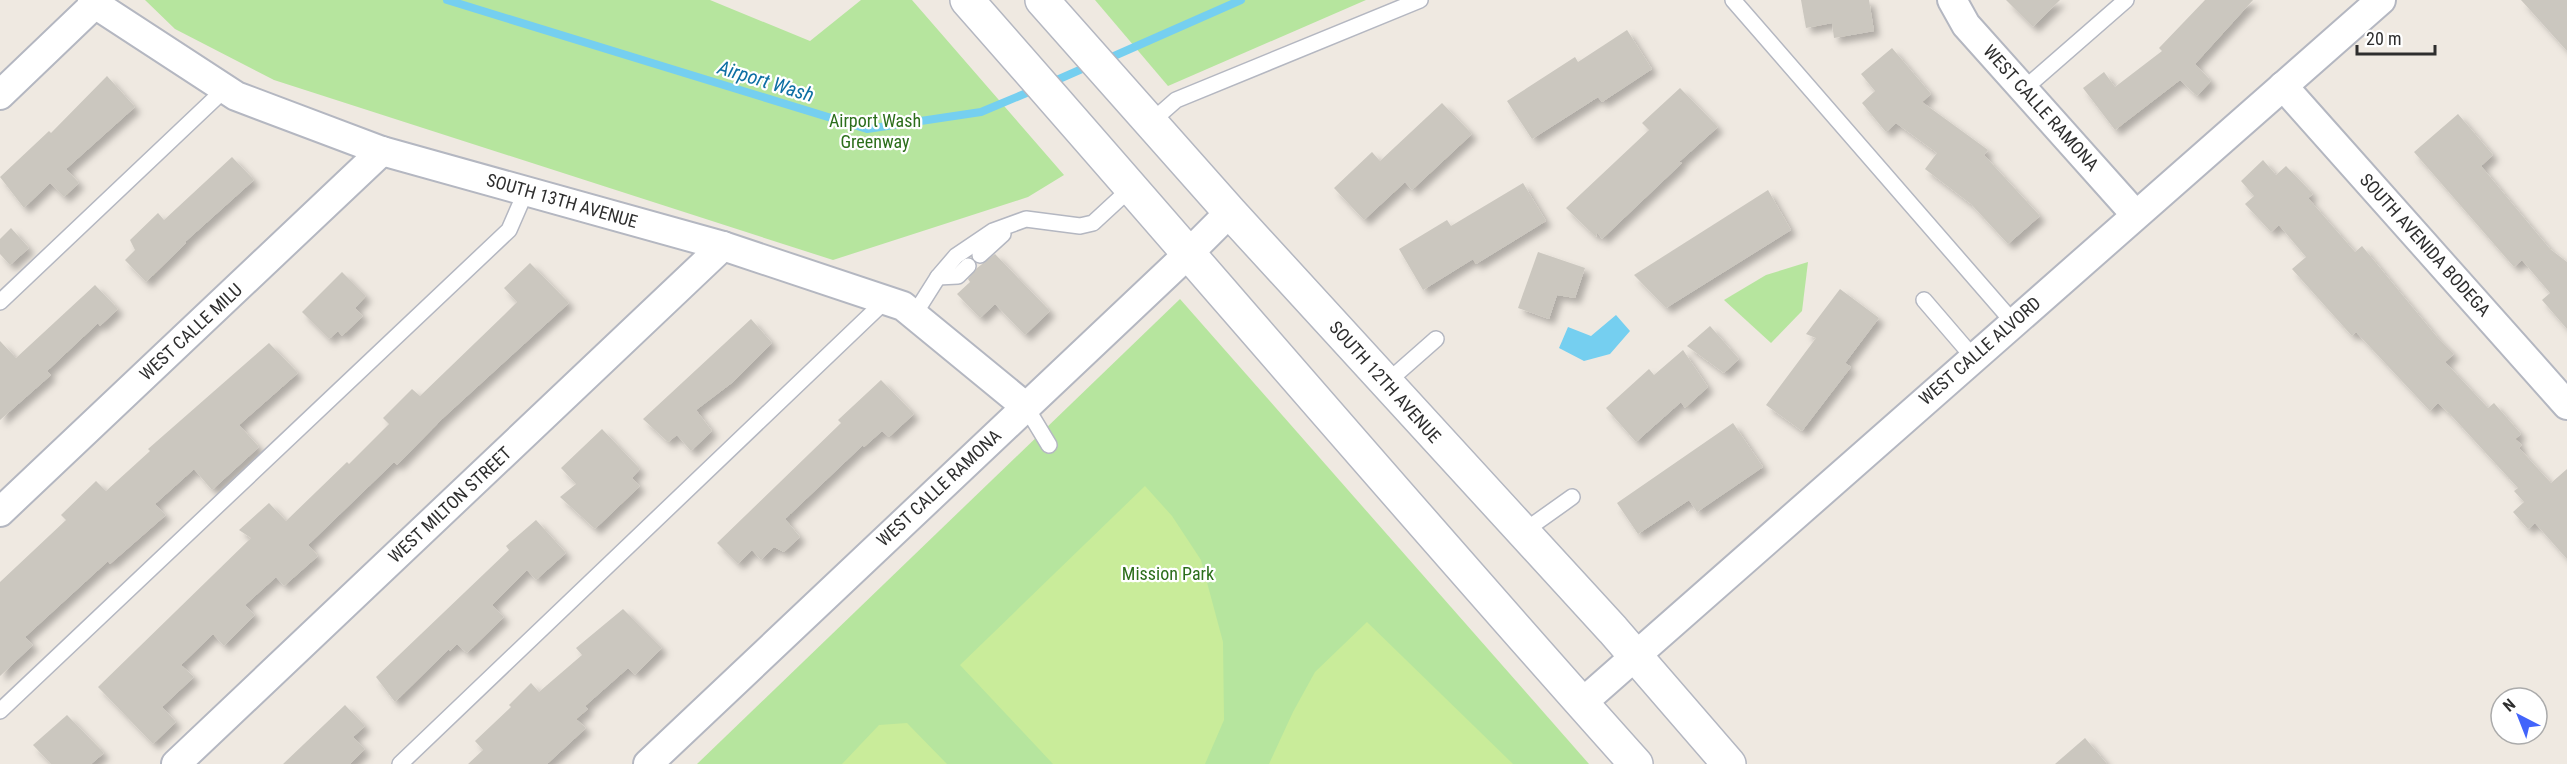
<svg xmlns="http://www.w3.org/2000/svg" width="2567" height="764" font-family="'Roboto Condensed',sans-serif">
  <defs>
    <filter id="shadow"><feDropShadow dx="5.5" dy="5.5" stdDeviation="3" flood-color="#0004"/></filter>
  </defs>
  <rect width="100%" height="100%" fill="#efe9e1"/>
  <g fill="#b6e59e">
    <polygon points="145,0 710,0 810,41 861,0 912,0 1064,175 1028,197 833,260 274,80 175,29"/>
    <polygon points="1095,0 1366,0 1168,86"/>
    <polygon points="1808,262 1802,311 1771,343 1724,300 1766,275"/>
    <polygon points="1180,299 1589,764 697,764"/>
  </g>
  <g fill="#c9ec9a">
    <polygon points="1145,486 1172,516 1201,560 1223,642 1224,720 1205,764 1053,764 960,665"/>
    <polygon points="1367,622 1513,764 1269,764 1293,712 1315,672"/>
    <polygon points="907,723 947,764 842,764 879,725"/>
  </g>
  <polygon fill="#75cff0" points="1616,315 1630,331 1610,354 1584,361 1559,348 1568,327 1591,336"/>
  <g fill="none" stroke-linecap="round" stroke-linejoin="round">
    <g stroke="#75cff0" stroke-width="8">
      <polyline points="447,0 867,129 981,112 1036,89"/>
      <polyline points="1105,60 1241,0"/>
      <polyline points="1050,83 1091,65"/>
    </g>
  </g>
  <g fill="#cbc7bf" filter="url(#shadow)">
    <polygon points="1801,0 1869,0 1874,31 1834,38 1832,23 1806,28"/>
    <polygon points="2006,0 2060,0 2033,27"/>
    <polygon points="2205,0 2253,0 2195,64 2211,81 2197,96 2180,80 2115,130 2083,88 2104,72 2115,87 2162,51 2159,48"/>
    <polygon points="2521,0 2567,0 2567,51"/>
    <polygon points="1627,30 1652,69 1602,102 1598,97 1532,139 1507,101 1575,57 1578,62"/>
    <polygon points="1892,48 1931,94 1922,102 1988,150 1984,155 2040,216 2008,244 1971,204 1925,169 1937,153 1896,123 1886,132 1862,103 1875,91 1861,74"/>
    <polygon points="107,76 135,107 66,169 79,183 64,197 50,183 24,208 0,177 49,131 51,133"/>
    <polygon points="1680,88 1718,127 1679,162 1682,163 1602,239 1597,232 1596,237 1566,208 1649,130 1642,123"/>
    <polygon points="1442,103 1472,134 1412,190 1405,182 1364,220 1334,188 1372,152 1380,161"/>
    <polygon points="2458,114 2493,155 2481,166 2550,249 2567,262 2567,329 2542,300 2550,293 2522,260 2514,267 2414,152"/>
    <polygon points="232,157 254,180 185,242 186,243 146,282 125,260 135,250 130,240 158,213 164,220"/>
    <polygon points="2263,160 2276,175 2286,166 2313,194 2308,198 2355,252 2362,246 2437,337 2454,354 2445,362 2488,408 2494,403 2521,434 2515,439 2522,445 2519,448 2551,483 2567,469 2567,559 2535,523 2528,529 2513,512 2524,502 2514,491 2518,488 2450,414 2438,403 2430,411 2356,332 2352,336 2292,269 2306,257 2279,225 2271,232 2245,204 2254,196 2241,181"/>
    <polygon points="1523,183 1546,221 1476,264 1473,259 1423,290 1399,249 1447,220 1451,226"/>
    <polygon points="1768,190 1791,230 1666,308 1634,275"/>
    <polygon points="11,228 29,248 10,265 0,254 0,239"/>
    <polygon points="1538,252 1585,268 1575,298 1557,295 1549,319 1518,308"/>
    <polygon points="995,254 1050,311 1025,335 995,304 980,318 957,294 970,282 968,279 977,268"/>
    <polygon points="530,263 569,303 442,419 397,465 394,462 308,545 318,556 284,586 276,577 245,605 255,615 224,646 213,634 181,665 194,677 162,707 176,722 153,744 98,687 251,538 239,530 269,503 286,521 347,462 349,464 389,424 383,418 412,389 420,396 504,315 517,302 504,288"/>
    <polygon points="342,272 366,296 355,308 363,316 342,336 338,331 329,339 302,312"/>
    <polygon points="95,285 118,309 100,326 98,323 47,371 51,375 0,420 0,341 16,358"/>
    <polygon points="1840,289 1879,318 1845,363 1851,367 1802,431 1766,405 1816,338 1806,334"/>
    <polygon points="751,319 772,343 733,382 696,410 712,431 691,451 677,435 668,442 643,419"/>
    <polygon points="1710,326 1739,359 1724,373 1687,346"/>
    <polygon points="269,343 298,373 239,425 259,447 212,490 194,469 155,504 166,515 110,564 108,561 25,637 33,645 0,676 0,582 66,520 61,515 96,481 106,491 150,451 148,449"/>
    <polygon points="1683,350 1708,387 1685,408 1681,402 1636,442 1606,408 1649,369 1654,375"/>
    <polygon points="881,380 914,414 889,437 882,431 864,447 863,445 785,519 800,537 784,552 774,547 761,560 752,550 738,564 717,543 841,423 838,420"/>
    <polygon points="1733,423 1763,467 1697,512 1689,500 1638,534 1617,503"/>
    <polygon points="602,429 640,469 632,478 640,486 595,529 560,497 576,484 561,468"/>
    <polygon points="536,520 566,553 536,580 527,570 492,605 504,617 467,653 457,644 450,651 449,649 395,702 376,677 509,550 506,546"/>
    <polygon points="623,609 662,648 635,675 628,668 585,706 588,709 576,719 586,728 547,764 468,764 483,750 475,741 511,707 509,705 531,683 539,692 582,655 576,648"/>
    <polygon points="345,705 365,726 353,737 365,749 350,764 283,764"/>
    <polygon points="67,715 104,753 91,764 51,764 33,745"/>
    <polygon points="2085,738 2107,764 2055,764"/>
  </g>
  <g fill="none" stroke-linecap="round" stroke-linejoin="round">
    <g stroke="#b4b7c1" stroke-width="18">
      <g id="lane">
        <polyline points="1733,0 2013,322"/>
        <polyline points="2024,89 2126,0"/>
        <polyline points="1151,122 1176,100 1420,0"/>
        <polyline points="980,255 1003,234"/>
        <polyline points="938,277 958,276 968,266"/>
        <polyline points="1924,300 1973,357"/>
        <polyline points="0,302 225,89"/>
        <polyline points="914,315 938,277 956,256 993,231 1026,219 1080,226 1093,223 1132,187"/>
        <polyline points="1386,383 1436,339"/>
        <polyline points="1026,407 1049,445"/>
        <polyline points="1523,532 1572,497"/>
        <polyline points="0,711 509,230 526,191"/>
        <polyline points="400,764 886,300"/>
      </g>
    </g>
    <g stroke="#b4b7c1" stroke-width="32">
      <g id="street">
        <polyline points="92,0 95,4 236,96 382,151 723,246 903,306 1026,407"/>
        <polyline points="1952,0 1966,25 2135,214"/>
        <polyline points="2283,86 2567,405"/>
        <polyline points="0,95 95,4"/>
        <polyline points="0,512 382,151"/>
        <polyline points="1582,703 2381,0"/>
        <polyline points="176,764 723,246"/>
        <polyline points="648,764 1188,254 1230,212"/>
      </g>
    </g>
    <g stroke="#b4b7c1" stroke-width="36">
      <g id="secondary">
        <path d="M 967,0 C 1191,254 1410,512 1636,764"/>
        <polyline points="1042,0 1230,212 1613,630 1729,764"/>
      </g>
    </g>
    <use href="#lane" stroke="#fff" stroke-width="15"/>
    <use href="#street" stroke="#fff" stroke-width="28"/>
    <use href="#secondary" stroke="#fff" stroke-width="33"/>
  </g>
  <g text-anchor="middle" stroke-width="4.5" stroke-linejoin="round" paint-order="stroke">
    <g font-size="18" fill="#2e2e2e" stroke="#fff">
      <text transform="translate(2041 108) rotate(48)" y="6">WEST CALLE RAMONA</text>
      <text transform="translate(562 201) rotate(16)" y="6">SOUTH 13TH AVENUE</text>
      <text transform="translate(2425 245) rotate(48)" y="6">SOUTH AVENIDA BODEGA</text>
      <text transform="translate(191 332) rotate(-43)" y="6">WEST CALLE MILU</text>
      <text transform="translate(1980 351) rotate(-41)" y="6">WEST CALLE ALVORD</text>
      <text transform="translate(1385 382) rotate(48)" y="6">SOUTH 12TH AVENUE</text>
      <text transform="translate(939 488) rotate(-43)" y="6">WEST CALLE RAMONA</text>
      <text transform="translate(450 505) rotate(-43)" y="6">WEST MILTON STREET</text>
    </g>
    <g font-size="18" fill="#2c6e1b" stroke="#fff">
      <text x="875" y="127">Airport Wash<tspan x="875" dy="21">Greenway</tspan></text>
      <text x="1168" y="580">Mission Park</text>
    </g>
    <g font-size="20" font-style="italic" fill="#0d6fa3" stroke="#fff">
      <text transform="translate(766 81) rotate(17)" y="7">Airport Wash</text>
    </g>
  </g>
  <g transform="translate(2519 716) rotate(318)"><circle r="28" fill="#ffffff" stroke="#ababab" stroke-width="1.5"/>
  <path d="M0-4.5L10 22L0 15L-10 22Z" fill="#4264fb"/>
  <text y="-9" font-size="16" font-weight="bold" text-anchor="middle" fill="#2e2e2e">N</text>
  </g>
  <path d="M2357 45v9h78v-9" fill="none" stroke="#2e2e2e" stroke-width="3"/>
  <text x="2366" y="45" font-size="18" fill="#2e2e2e" stroke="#ffffff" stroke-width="4.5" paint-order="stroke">20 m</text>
</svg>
